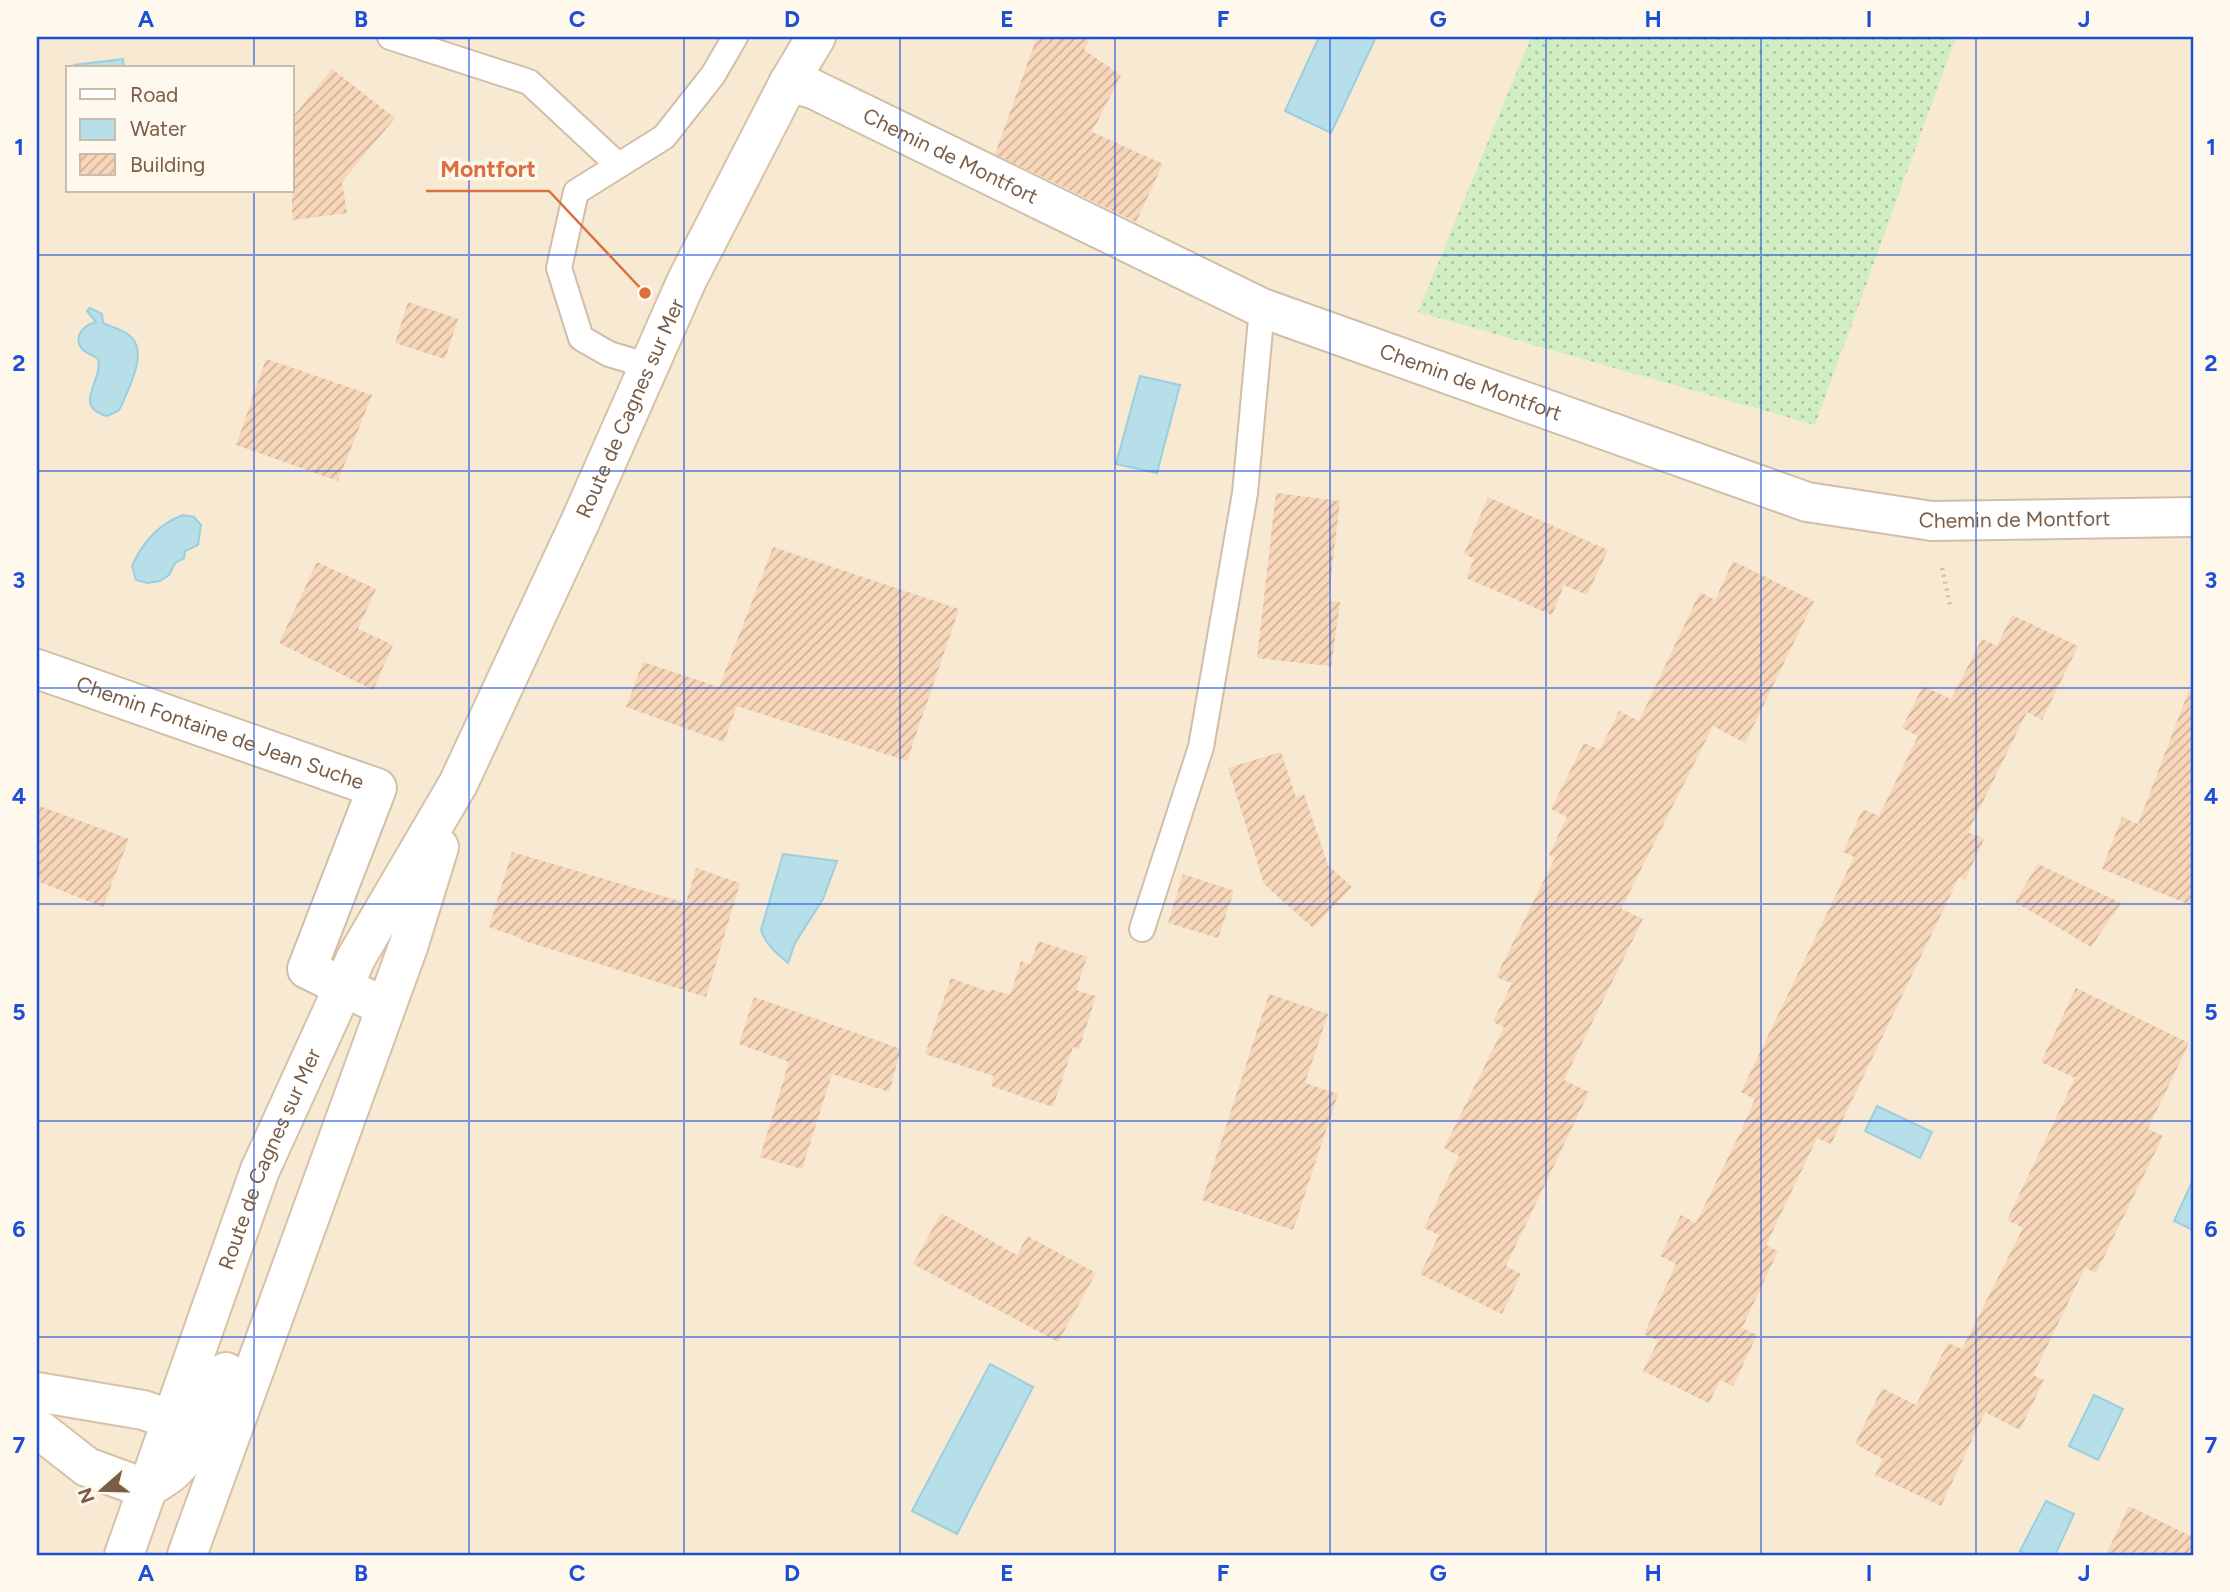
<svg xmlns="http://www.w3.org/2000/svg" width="2230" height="1592" font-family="Figtree,sans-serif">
  <defs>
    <pattern id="grass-dots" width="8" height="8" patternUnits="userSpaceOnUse" patternTransform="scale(1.75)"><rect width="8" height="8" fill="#d0eec1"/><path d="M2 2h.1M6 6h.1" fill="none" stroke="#aec49f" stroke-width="1.8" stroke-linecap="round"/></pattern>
    <pattern id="building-hatch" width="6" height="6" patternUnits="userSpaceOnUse" patternTransform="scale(1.75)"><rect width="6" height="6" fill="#f7d6b9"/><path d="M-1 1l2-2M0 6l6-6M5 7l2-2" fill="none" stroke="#cdb198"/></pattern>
  </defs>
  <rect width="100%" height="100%" fill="#fef6e4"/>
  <path fill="#f7e9d2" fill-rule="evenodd" d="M 37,37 L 2193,37 L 2193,1555 L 37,1555 ZM 68,68 L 292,68 L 292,191 L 68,191 Z"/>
  <polygon fill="url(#grass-dots)" points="1531,37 1956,37 1815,425 1418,312"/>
  <g fill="#b7dfea" stroke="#9ccedd" stroke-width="2">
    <polygon points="1319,37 1376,37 1331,133 1285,111"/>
    <polygon points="123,59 124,68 74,68 74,65"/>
    <path d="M 90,308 L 102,314 L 103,323 C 111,327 122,329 129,335 C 150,352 128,388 121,407 L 118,411 L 107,416 C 71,406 104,380 98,359 C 93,355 86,353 82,349 C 72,335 85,325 96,322 L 87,311 Z"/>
    <polygon points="1140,376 1180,385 1157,473 1116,464"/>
    <path d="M 183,515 L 194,517 L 201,525 L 198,545 L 185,551 L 184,558 L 175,563 L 169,575 L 160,581 L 148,583 L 136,580 L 132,566 C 142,543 159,524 183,515 Z"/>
    <path d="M 783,854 L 837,861 L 823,899 L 795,943 L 788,963 C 776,953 766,945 761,930 Z"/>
    <polygon points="1877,1106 1932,1132 1920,1158 1865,1131"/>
    <polygon points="2193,1180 2193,1230 2174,1221"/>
    <polygon points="990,1364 1033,1387 957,1534 912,1511"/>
    <polygon points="2094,1395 2123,1409 2098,1460 2069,1446"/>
    <polygon points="2046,1501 2074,1514 2055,1555 2028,1555 2020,1551"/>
  </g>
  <g fill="url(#building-hatch)">
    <polygon points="1037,37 1091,37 1084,50 1121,75 1092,132 1163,164 1136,222 995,154"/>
    <polygon points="332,69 395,118 342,182 347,213 292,220 292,118"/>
    <polygon points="408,302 458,319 445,359 395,343"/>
    <polygon points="266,359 372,395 338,481 236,445"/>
    <polygon points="1276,493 1340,501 1328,601 1340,602 1331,666 1257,658"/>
    <polygon points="1488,497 1608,550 1587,595 1564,585 1552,615 1466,578 1474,559 1464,554"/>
    <polygon points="773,547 959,609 907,761 737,706 724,742 626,707 643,662 719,687"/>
    <polygon points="1733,561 1814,601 1745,743 1713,726 1621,909 1643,919 1564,1080 1589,1092 1506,1266 1521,1274 1502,1314 1420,1274 1439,1235 1424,1228 1459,1156 1444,1148 1504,1027 1493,1022 1512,983 1496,977 1555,858 1549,855 1567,817 1551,809 1584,743 1600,750 1619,711 1639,721 1700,592 1715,600"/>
    <polygon points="317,562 376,589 358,629 393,645 373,690 279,643"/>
    <polygon points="2012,615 2078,646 2042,720 2027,712 1968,832 1984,839 1965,880 1959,877 1831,1144 1817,1138 1766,1245 1778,1251 1742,1328 1757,1335 1733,1386 1720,1380 1709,1403 1643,1371 1658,1341 1644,1334 1676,1264 1660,1256 1681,1215 1696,1223 1741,1131 1755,1099 1741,1092 1854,857 1843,852 1863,809 1879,816 1918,736 1902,728 1923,686 1951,699 1982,639 1997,646"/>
    <polygon points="2189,690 2193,690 2193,906 2102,869 2122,817 2138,824"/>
    <polygon points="1281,752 1296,797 1304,794 1328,865 1352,887 1313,928 1264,884 1228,768"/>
    <polygon points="37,805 129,839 103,907 37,881"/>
    <polygon points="512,852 686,903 696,868 740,883 706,997 521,940 521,938 489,927"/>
    <polygon points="2038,864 2121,903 2091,947 2015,902"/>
    <polygon points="1183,874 1234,891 1218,938 1168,923"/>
    <polygon points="1038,941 1087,957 1076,990 1096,996 1079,1049 1073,1047 1053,1107 991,1086 994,1076 925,1054 951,978 989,992 990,989 1010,995 1021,961 1030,965"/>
    <polygon points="2076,988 2189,1043 2148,1129 2163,1136 2096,1273 2085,1268 2033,1375 2044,1380 2020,1430 1985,1412 1941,1506 1875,1475 1883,1459 1855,1444 1882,1388 1916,1405 1948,1343 1962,1349 2023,1228 2007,1220 2075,1078 2041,1062"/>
    <polygon points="1269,994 1328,1014 1305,1083 1338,1094 1293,1230 1202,1200"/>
    <polygon points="754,997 901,1049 889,1092 832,1074 802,1169 760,1157 789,1062 739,1044"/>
    <polygon points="941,1213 1017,1255 1027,1236 1096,1273 1058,1342 913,1264"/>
    <polygon points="2129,1506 2193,1537 2193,1555 2106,1555"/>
  </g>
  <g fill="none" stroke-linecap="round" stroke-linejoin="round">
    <g stroke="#d1bea9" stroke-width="28">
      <g id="lane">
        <polyline points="390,37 529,82 618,165"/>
        <polyline points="649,366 609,354 581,338 559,268 576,192 664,137 713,75 735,37"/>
        <polyline points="1142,929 1201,747 1245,493 1262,308"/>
      </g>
    </g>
    <g stroke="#d1bea9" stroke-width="42">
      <g id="street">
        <path id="s1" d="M 789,82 L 813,89 L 1262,308 L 1807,502 L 1932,521 L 2193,517"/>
        <path id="s2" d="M 37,669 L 377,788 L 307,969 L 385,1007"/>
      </g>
    </g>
    <g stroke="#d7c1a9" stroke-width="42">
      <g id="secondary">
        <polyline points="37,1392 143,1410 170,1419"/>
        <polyline points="37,1428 87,1467 147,1489"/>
        <path d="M 148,1488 C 157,1482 168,1476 175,1469 C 201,1442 213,1407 226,1372"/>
        <path id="s3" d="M 124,1555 L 260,1170 L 343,988 L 356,958 L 458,784 L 581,520 L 687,280 L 789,82 L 816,37"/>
        <polyline points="187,1555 409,944 439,847"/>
      </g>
    </g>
    <polyline stroke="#dcba9c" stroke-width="4.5" stroke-dasharray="2 5" stroke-linecap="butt" points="1942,568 1950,605"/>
    <use href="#lane" stroke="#fff" stroke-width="24"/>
    <use href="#street" stroke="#fff" stroke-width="38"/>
    <use href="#secondary" stroke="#fff" stroke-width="38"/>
  </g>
  <path fill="none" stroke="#1d4ed8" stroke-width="2" stroke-opacity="0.55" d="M 254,37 L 254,68M 469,37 L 469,1555M 684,37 L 684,1555M 900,37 L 900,1555M 1115,37 L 1115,1555M 1330,37 L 1330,1555M 1546,37 L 1546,1555M 1761,37 L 1761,1555M 1976,37 L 1976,1555M 254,191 L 254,1555M 37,255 L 2193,255M 37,471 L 2193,471M 37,688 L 2193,688M 37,904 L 2193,904M 37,1121 L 2193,1121M 37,1337 L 2193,1337"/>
  <g text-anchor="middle" stroke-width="7" stroke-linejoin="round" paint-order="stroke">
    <g font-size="21" fill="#7a5d47" stroke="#fff9ed">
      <text dy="7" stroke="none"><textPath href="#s1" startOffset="178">Chemin de Montfort</textPath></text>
      <text dy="7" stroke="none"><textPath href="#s1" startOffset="746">Chemin de Montfort</textPath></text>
      <text dy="7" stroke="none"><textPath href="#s3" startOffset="1256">Route de Cagnes sur Mer</textPath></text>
      <text dy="7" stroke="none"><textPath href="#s1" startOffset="1312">Chemin de Montfort</textPath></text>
      <text dy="7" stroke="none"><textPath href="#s2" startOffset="194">Chemin Fontaine de Jean Suche</textPath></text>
      <text dy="7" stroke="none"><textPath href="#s3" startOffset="422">Route de Cagnes sur Mer</textPath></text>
    </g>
  </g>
  <path fill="none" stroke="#dc6f40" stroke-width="2.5" d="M645 293L549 191H426"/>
  <circle fill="#dc6f40" stroke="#fff9ed" stroke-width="2.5" cx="645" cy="293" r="7"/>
  <g font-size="23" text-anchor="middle" font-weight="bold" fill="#dc6f40" stroke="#fff9ed" stroke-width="7" stroke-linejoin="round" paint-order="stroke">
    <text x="488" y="177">Montfort</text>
  </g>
  <rect width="2230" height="1592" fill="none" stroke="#fff9ed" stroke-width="77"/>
  <rect x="66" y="66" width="228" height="126" fill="#fff9ed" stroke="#cabbab" stroke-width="2"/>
  <rect x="80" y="89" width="35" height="10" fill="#ffffff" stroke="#cabbab" stroke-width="2"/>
  <text x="130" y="102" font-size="21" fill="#7a5d47">Road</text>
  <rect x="80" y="119" width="35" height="21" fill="#b7dfea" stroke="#cabbab" stroke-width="2"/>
  <text x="130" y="136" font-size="21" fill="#7a5d47">Water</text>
  <rect x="80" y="154" width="35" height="21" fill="url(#building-hatch)" stroke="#cabbab" stroke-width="2"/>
  <text x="130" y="172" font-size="21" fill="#7a5d47">Building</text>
  <g transform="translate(102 1490) rotate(250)" stroke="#fff9ed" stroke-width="5" paint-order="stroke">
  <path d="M0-5L12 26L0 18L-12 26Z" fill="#7a5d47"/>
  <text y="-10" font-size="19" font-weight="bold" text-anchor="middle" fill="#7a5d47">N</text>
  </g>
  <rect x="38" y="38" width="2154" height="1516" fill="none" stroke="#1d4ed8" stroke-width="2.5"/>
  <g font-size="23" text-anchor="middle" font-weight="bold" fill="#1d4ed8">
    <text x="146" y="27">A</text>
    <text x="361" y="27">B</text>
    <text x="577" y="27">C</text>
    <text x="792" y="27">D</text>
    <text x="1007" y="27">E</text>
    <text x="1223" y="27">F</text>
    <text x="1438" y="27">G</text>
    <text x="1653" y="27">H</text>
    <text x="1869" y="27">I</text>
    <text x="2084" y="27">J</text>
    <text x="19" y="155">1</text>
    <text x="2211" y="155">1</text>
    <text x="19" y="371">2</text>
    <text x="2211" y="371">2</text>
    <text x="19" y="588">3</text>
    <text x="2211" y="588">3</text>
    <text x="19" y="804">4</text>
    <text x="2211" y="804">4</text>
    <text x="19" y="1020">5</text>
    <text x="2211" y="1020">5</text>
    <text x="19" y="1237">6</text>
    <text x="2211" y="1237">6</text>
    <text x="19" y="1453">7</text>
    <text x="2211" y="1453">7</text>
    <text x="146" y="1581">A</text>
    <text x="361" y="1581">B</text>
    <text x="577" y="1581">C</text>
    <text x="792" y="1581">D</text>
    <text x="1007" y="1581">E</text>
    <text x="1223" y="1581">F</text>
    <text x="1438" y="1581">G</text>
    <text x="1653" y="1581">H</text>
    <text x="1869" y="1581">I</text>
    <text x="2084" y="1581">J</text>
  </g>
</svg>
